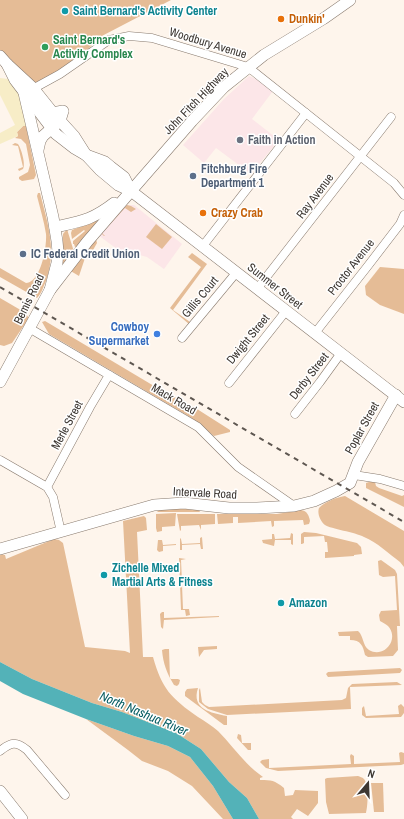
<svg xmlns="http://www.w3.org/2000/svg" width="404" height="819" font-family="'Archivo Narrow',sans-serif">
  <rect width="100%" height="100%" fill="#fef5ec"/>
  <g fill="#fce6e8">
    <polygon points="249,76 256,79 273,91 252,119 279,140 251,174 216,148 204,163 183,145 224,99"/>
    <polygon points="126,205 134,205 182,244 164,269 147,257 117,249 98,235"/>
  </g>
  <g fill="#e5bc96">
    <polygon points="0,0 171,0 98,38 84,54 38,86 0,56"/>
    <polygon points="23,126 26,126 36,175 34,179 22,181 19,179 19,177 28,172 30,165 26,144 21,139 15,138 18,136 17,132"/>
    <path d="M 15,143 L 18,144 C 21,148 26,164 23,169 L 19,171 L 18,169 L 23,167 L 18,146 L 12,145 Z"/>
    <path d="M 38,193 L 40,193 C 48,225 57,249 46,281 C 43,287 42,293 37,298 L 0,277 L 0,268 L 26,283 C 41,282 47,246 46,234 C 44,221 40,208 37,196 Z"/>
    <polygon points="127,205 131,206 136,209 131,212 125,208 102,233 105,236 104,236 101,233"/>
    <polygon points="98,220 78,246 75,247 74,244 73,244 73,241 85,231 84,230 72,239 71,233 72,230"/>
    <polygon points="156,224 172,237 162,249 146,237"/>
    <polygon points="67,229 74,252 63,264 63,234"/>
    <polygon points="96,239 97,243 93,250 88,249 79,276 69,270"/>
    <polygon points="192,253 207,264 173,310 190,322 189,324 170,308 201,267 188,257"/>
    <polygon points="380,267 404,269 404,314 380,305 366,295 365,286"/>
    <polygon points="0,298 24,312 29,318 12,343 4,346 0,345"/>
    <polygon points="45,321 154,386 197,409 230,430 230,432 214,436 190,417 49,334 42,322"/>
    <polygon points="369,482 375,482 376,486 379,488 402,496 404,495 404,507 366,488 366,483"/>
    <path d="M 345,496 L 404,531 L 404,567 L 400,562 C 389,554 377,542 364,537 C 355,532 331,529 325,525 C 320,521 317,513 319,508 C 326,501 335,498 345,496 Z"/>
    <polygon points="173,508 199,510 200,512 157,512 160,509"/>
    <path d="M 301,510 C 307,511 309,515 310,521 L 309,524 L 304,525 L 303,520 L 274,521 L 274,526 L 272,527 L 271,521 L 238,523 L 238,517 L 233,517 L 233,523 L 218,524 L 217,514 L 277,514 Z"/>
    <polygon points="176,513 175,526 162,527 162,531 157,532 156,528 156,514"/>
    <polygon points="177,514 215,514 215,524 201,525 201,530 199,525 181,526 181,530 180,531"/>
    <path d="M 144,516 L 146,518 L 147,530 L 137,532 L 143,657 L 153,657 C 162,689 171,698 198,717 C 205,721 212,726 218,731 C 233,746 245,765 263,777 L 260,778 L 260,780 C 272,780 274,780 284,788 L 285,796 L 293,795 L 295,790 L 318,791 L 318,803 L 308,816 L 297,809 L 291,817 L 293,819 L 259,819 L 247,798 L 229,782 L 201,749 L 176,733 L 122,712 L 92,703 L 32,679 L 0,662 L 0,554 L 5,555 L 6,559 L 54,539 L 59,540 L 63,543 L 85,647 L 125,651 L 130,653 L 123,521 Z"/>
    <polygon points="304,532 316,533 357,543 361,547 362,554 354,555 354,556 325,558 325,552 328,552 327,542 325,542 324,536 304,537 304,543 302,544 301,544 301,534"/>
    <polygon points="291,533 293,534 293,545 291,544 291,540 275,540 274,546 263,543 262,540 272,539 272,534 274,534 275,539 290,538"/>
    <polygon points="202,537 203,549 201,549 200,544 182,545 182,550 180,550 180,538 181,539 182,544 200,543 200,538"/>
    <polygon points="158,540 162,540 163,545 176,544 176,545 163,546 163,551 159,552 157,550"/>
    <polygon points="179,558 186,559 181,560 182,582 180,583"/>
    <path d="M 381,560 L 395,570 L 397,574 L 400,626 L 397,626 L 398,650 L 393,656 L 368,657 L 365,655 C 363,646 361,640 350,640 L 350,636 L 339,636 L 338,632 L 358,631 C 364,636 362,645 369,650 C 384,659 400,639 388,626 C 386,624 383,623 380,621 L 379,615 L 381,611 L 397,610 L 395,576 L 383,577 L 379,575 L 378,561 Z"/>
    <polygon points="180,584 182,585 183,609 189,609 190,615 186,616 185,610 181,610"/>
    <polygon points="162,612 164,612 164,618 219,616 219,617 164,620 163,629 161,627 160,614"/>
    <polygon points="217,646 217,649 204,650 199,657 198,647"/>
    <path d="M 165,649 L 169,649 L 170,679 L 178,679 L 180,680 L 179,684 L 177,686 L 174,685 C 167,674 163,663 162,650 Z"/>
    <polygon points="400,668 402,670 400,673 328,677 326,674 328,672"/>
    <polygon points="397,682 402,685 350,687 351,709 227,715 208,709 199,702 199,690 200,688 202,702 205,705 209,707 342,700 346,698 348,688 352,684"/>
    <path d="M 198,688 C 191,709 211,713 227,716 L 227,725 L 224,725 L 185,696 L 185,692 L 187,689 Z"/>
    <polygon points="401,704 404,707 404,713 401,717 366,718 362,715 362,708 364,706 366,716 399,714 398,706"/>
    <polygon points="86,719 134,736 168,746 190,757 213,786 233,819 223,819 192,786 168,771 142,761 128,750"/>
    <polygon points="238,734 241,735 242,743 251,743 251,750 248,750 237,738"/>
    <polygon points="401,752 404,753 404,764 401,765 278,771 266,768 260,762 262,760 269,759 269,768 351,764 350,756 351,754 354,756 354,764 400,762 399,753"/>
    <path d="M 358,776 C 360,777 362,777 364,779 C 369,785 368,805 366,813 L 329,814 L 326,802 L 325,779 L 327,778 Z"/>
    <polygon points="371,783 383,783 384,812 374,812"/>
  </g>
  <polygon fill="#f7edc7" points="0,78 8,79 20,94 26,126 23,126 17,132 18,136 0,144 0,133 15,125 0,95"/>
  <polygon fill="#53b2b8" points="0,662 32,679 92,703 122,712 176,733 201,749 229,782 247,798 259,819 233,819 213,786 190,757 168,746 134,736 86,719 23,694 0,681"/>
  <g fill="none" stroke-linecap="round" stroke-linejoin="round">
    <g stroke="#887a6e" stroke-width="9">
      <g id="minor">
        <polyline points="29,91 60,74 109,40 129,36 152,38 248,67 394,183 404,195"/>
        <polyline points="202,247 306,113"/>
        <polyline points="257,289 391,117"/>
        <polyline points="29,328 198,427 238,467 294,506"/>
        <polyline points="315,333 367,267 400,224 404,215"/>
        <polyline points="182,338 236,273"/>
        <polyline points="229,383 286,311"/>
        <polyline points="295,414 320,382 341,353"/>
        <polyline points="0,460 47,487 53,497 61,532"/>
        <polyline points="354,475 380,479 404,486"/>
        <polyline points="47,487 90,407 109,375"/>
        <path d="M 0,751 C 11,742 16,741 27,750 L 65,795"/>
      </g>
    </g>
    <g stroke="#887a6e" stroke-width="12">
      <g id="secondary">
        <polyline points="0,56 7,64 15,80 56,134 74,148 86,155 105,162 111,167 124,177 131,191"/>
        <polyline points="7,64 33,88 53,113 74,136 86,155 100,170 118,185 131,191 404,402"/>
        <polyline points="38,150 40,141 43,136 60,121 63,111 53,113 48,117"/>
        <path d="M 55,227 C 82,221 92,220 114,203"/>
        <polyline points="50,290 87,242 131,191 192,121 224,87 264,55 323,19 350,0"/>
        <polyline points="0,382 50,290 57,263 58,252 57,241 53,217 24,93"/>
        <polyline points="0,549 154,505 184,503 229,508 257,508 294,506 314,501 336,491 350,483 358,462 396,395"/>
        <polyline points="0,791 22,819"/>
      </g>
    </g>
    <use href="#minor" stroke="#fff" stroke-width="8"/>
    <use href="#secondary" stroke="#fff" stroke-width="11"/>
    <polyline stroke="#5e5751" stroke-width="2" stroke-dasharray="5 5" stroke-linecap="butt" points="0,287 404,522"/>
  </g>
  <g fill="#0f9aa8" stroke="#fff" stroke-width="1.5">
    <circle cx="65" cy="11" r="4"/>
    <circle cx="104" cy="575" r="4"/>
    <circle cx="281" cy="603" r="4"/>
  </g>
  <g fill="#e8710a" stroke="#fff" stroke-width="1.5">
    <circle cx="281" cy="19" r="4"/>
    <circle cx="203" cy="213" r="4"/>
  </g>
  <circle fill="#2e9e5b" stroke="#fff" stroke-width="1.5" cx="45" cy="47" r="4"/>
  <circle fill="#6b7280" stroke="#fff" stroke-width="1.5" cx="240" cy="140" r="4"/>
  <g fill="#5c6f8a" stroke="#fff" stroke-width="1.5">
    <circle cx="193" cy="176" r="4"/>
    <circle cx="23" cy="254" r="4"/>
  </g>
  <circle fill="#3f7fe0" stroke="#fff" stroke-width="1.5" cx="157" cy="334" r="4"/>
  <g text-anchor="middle" stroke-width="3" stroke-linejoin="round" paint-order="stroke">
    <g font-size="12" font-weight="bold" fill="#0d838f" stroke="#fff" text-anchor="start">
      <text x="73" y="15">Saint Bernard's Activity Center</text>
      <text x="112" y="572">Zichelle Mixed<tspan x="112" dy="14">Martial Arts &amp; Fitness</tspan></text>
      <text x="289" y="607">Amazon</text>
    </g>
    <g font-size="12" font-weight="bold" fill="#c56008" stroke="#fff" text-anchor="start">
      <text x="289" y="23">Dunkin'</text>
      <text x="211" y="217">Crazy Crab</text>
    </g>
    <g font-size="12" font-weight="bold" fill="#27864d" stroke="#fff" text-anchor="start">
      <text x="53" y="44">Saint Bernard's<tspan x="53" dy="14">Activity Complex</tspan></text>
    </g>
    <g font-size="12" fill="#3d3732" stroke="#fff">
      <text transform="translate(208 43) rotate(17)" y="4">Woodbury Avenue</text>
      <text transform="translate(196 101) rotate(-46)" y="4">John Fitch Highway</text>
      <text transform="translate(315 196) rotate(-53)" y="4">Ray Avenue</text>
      <text transform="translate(351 267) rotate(-52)" y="4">Proctor Avenue</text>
      <text transform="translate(275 286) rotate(38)" y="4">Summer Street</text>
      <text transform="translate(200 297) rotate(-50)" y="4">Gillis Court</text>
      <text transform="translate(29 299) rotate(-64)" y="4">Bemis Road</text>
      <text transform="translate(248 339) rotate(-51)" y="4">Dwight Street</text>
      <text transform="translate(309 376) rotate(-52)" y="4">Derby Street</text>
      <text transform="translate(174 399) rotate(30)" y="4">Mack Road</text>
      <text transform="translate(67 425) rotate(-62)" y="4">Merle Street</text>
      <text transform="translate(362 428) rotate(-61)" y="4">Poplar Street</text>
      <text transform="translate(205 493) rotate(3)" y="4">Intervale Road</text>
    </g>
    <g font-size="12" font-weight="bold" fill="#5b616d" stroke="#fff" text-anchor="start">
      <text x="248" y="144">Faith in Action</text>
    </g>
    <g font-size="12" font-weight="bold" fill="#4e5e75" stroke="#fff" text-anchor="start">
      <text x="201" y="173">Fitchburg Fire<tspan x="201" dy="14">Department 1</tspan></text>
      <text x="31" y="258">IC Federal Credit Union</text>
    </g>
    <g font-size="12" font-weight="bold" fill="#366cbe" stroke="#fff" text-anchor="end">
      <text x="149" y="331">Cowboy<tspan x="149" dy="14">Supermarket</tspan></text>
    </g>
    <g font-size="13" font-style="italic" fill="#065c61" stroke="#fff">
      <text transform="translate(144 713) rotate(23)" y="5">North Nashua River</text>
    </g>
  </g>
  <g transform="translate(368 783) rotate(19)" stroke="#ffffff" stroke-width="3" paint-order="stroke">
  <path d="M0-3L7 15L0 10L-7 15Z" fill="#3d3732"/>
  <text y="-6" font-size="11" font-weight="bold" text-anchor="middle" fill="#3d3732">N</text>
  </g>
</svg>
